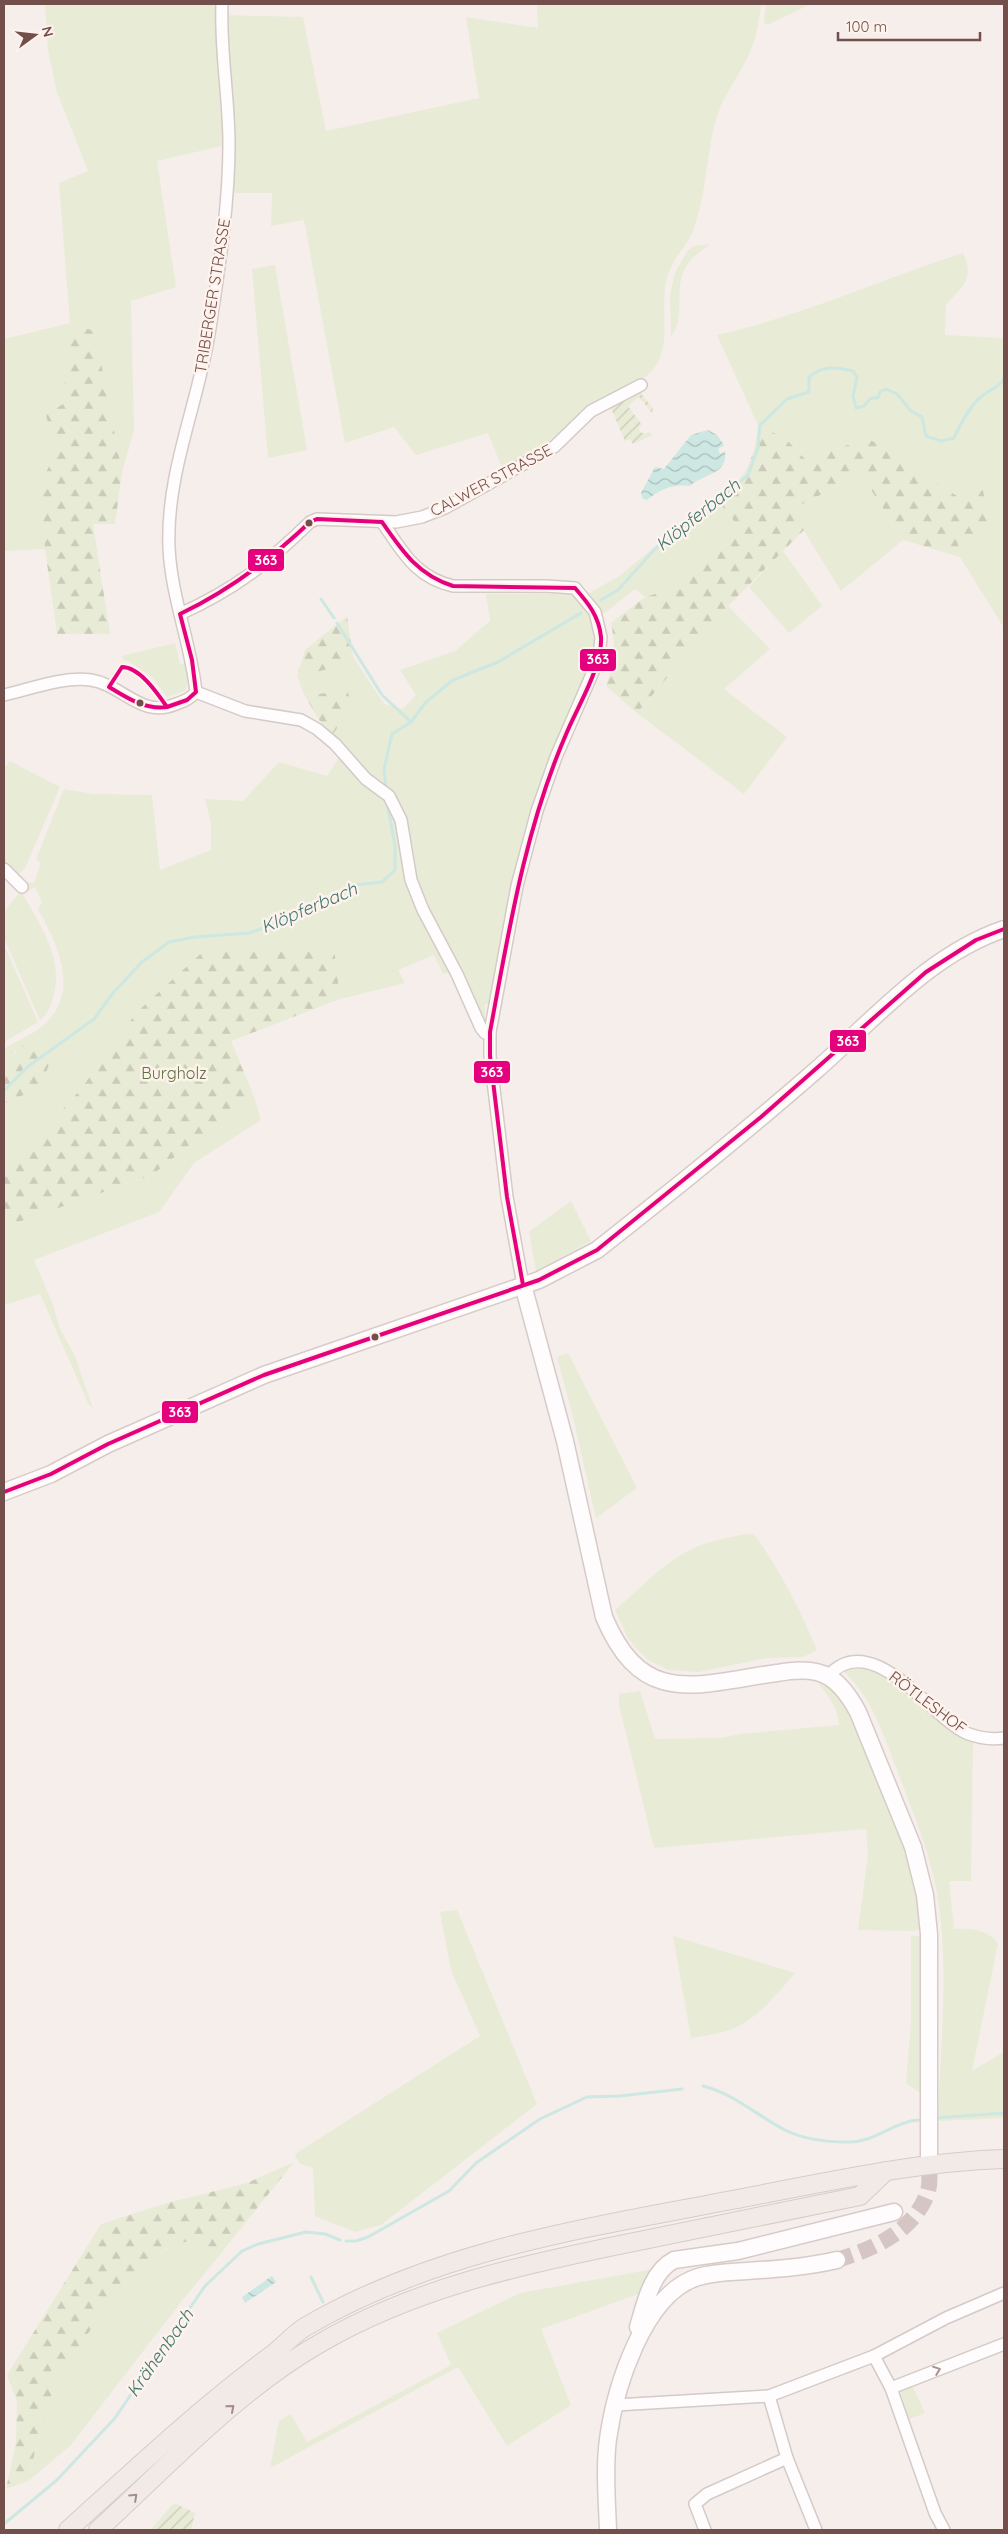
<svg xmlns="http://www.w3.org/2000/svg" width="1008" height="2534" font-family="Quicksand,sans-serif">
  <defs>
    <pattern id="forest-firs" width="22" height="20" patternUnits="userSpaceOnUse" patternTransform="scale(1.25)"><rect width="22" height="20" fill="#e8ebd6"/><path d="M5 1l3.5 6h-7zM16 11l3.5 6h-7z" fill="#cacbb9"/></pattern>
    <pattern id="garden-furrows" width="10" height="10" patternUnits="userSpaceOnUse" patternTransform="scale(1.25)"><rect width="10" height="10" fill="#e8ebd6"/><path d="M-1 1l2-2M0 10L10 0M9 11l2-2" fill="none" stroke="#cacbb9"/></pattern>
    <pattern id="water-waves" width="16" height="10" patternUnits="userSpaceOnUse" patternTransform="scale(1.25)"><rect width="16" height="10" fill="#cde7e2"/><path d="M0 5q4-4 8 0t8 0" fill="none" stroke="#abbeb9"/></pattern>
  </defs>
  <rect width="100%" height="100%" fill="#f6eeeb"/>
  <g fill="#e8ebd6">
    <path d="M 45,4 L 219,4 L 219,15 L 303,17 L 326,131 L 479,98 L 466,17 L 538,28 L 537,4 L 761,4 C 759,20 757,37 750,52 C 741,74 724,93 717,116 C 706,153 707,192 694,228 C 689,243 677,254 671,267 C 653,304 681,350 644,378 L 552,444 L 504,473 L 488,433 L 416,455 L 394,427 L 345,443 L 304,220 L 271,226 L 272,193 L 231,193 L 226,145 L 157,161 L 176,287 L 131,301 L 134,430 L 122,472 L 95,331 L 71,324 L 63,405 L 47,416 L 56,453 L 40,484 L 45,549 L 4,551 L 4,339 L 70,323 L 59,183 L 88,171 L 57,92 L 48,50 Z"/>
    <polygon points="766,4 811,4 767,25 764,22"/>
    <path d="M 711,244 C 702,250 693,256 687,265 C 672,287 687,314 671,337 L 670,295 L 675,273 L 688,250 L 694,246 Z"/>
    <path d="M 963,253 C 975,279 963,286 946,305 L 945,335 L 1004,338 L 1004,628 L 960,557 L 957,544 L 960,498 L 931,479 L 898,448 L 864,439 L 806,460 L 786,439 L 758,425 L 717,335 C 799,317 882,279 963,253 Z"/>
    <polygon points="275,265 307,450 268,458 252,269"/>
    <polygon points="861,474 903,540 841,591 791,510"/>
    <path d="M 715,497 L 742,531 L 669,590 L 645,597 L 635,589 L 593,622 L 596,638 L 595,656 L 513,885 L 491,1005 L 485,1004 L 485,1023 L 482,1022 L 459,970 L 443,974 L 434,955 L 398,970 L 405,983 L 340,999 L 334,949 L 207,948 L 137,1012 L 81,1089 L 9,1170 L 4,1167 L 4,1103 L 13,1102 L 16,1049 L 4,1072 L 4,1049 C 17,1040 35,1034 46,1023 C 80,989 57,944 38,909 L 42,902 L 35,887 L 28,891 L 26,882 L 34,883 L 41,863 L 36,859 L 64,789 L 93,794 L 152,795 L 160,870 L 211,850 L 211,823 L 205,799 L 243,801 L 279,762 L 327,776 L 346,747 L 333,734 L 348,711 L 346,691 L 305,696 L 297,676 L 338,667 L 353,657 L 384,704 L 403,709 L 416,695 L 400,670 L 455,651 L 490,621 L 486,594 L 589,593 L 618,577 Z"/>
    <polygon points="783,551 822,606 789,633 749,587"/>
    <polygon points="728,606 770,649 724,689 787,737 744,794 637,713"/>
    <polygon points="175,643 180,664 187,663 189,679 185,691 167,697 152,677 128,661 123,660 122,656"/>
    <polygon points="10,761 60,787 25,868 19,874 4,863 4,769"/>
    <path d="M 21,891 C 39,924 63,955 54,994 C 52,1004 48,1013 40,1020 L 4,938 L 4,912 Z"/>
    <polygon points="4,945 38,1022 4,1042"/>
    <polygon points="253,1094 261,1120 194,1163 159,1212 34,1260 52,1302 60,1329 75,1356 93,1409 88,1403 40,1294 4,1305 4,1227 152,1175"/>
    <polygon points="571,1201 591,1241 536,1271 529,1232"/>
    <polygon points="568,1353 637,1488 596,1518 572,1413 557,1357"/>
    <path d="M 746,1534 L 753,1534 L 757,1538 C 783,1577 799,1607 817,1650 L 803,1657 L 767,1658 L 699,1672 L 668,1670 L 648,1660 L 637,1649 L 628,1638 L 615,1610 C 639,1590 662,1564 690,1550 C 707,1541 727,1538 746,1534 Z"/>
    <path d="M 855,1666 L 882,1670 L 973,1741 L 971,1881 L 949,1881 L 954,1929 C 970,1928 987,1929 998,1943 L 972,2071 L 1004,2052 L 1004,2118 L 938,2121 C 940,2046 950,1968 937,1893 C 929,1849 911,1808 896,1767 C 881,1729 872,1697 841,1669 Z"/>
    <path d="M 818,1677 L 843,1695 L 909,1850 L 924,1927 L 914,1931 L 858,1930 L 868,1855 L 866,1829 L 654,1848 L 619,1705 L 619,1694 L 640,1691 L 655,1739 L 720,1738 L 740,1734 L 839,1725 C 838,1707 827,1694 816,1680 Z"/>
    <polygon points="457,1910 537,2104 381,2225 355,2232 315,2216 313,2168 299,2163 295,2154 480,2036 451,1970 440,1912"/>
    <path d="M 673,1936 L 795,1973 C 776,1995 757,2020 730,2030 C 717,2034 703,2036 691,2038 Z"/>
    <polygon points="911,1936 924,1936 925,2096 906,2083 911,2023"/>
    <polygon points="195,2241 208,2247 218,2257 181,2302 70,2446 28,2481 39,2435 58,2376 94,2323 128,2277 142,2263 178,2243"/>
    <polygon points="654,2269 644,2292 541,2329 571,2405 507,2446 458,2367 270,2468 279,2421 291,2414 307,2442 451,2365 437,2333 520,2293"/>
    <polygon points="912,2385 925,2413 909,2419 900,2390"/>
  </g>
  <g fill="url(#forest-firs)">
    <polygon points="70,324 95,331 122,472 115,524 93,524 110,634 57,634 45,549 40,484 56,453 46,415 63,404"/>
    <path d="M 758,425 L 786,439 L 806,460 L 864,439 L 898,448 L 931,479 L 960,498 L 983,490 L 990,535 L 958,544 L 960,557 L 903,540 L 861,474 L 791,510 L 804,530 L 728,606 L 637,713 L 606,686 C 614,664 616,646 611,623 L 645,597 L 669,590 L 742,531 L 715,497 C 746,483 755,457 758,425 Z"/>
    <polygon points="347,616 353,657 338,667 297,676 305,650"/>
    <path d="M 347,690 C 355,707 342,721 333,734 L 319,720 L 305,696 Z"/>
    <polygon points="207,948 334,948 340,999 231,1041 253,1094 152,1175 4,1227 4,1167 9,1169 81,1089 137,1012"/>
    <path d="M 32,1040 L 50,1062 L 43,1081 L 13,1102 L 4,1103 C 4,1072 3,1057 32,1040 Z"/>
    <path d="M 294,2162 L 218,2257 C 212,2251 205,2244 196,2242 C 176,2237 141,2264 128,2277 L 58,2376 L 39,2435 L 28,2481 L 6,2489 L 16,2442 L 17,2401 L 7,2375 L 101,2224 L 167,2203 L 247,2183 Z"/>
  </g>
  <g fill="url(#garden-furrows)">
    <polygon points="639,391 653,408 652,413 639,397 628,406 642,425 639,427 640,432 645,434 649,431 652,435 633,444 630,439 625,441 610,406"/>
    <polygon points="174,2503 195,2513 191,2530 150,2530"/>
  </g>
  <g fill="url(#water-waves)">
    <path d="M 708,430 L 717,435 L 724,445 L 718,449 L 720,454 L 725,451 C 728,475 704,473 690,486 C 672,484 661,489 647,500 L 643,499 L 641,493 L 655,467 L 664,469 L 691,435 Z"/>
    <polygon points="272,2276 276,2282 245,2303 242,2297"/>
  </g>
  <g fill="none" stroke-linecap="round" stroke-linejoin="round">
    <g stroke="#cde7e2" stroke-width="3">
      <polyline points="321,599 334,618"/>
      <path d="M 601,600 L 618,590 L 655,549 L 697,516 L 709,503 L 726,494 L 748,475 L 758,448 L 760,425 L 787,399 L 809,392 L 809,377 C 823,365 836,367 853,371 L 857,377 L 853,396 L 856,408 L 864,406 L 871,398 L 878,398 L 880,392 L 886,389 L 897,394 L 911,411 L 922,417 L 926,436 L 941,441 L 954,438 C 961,423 970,405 983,395 C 991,389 998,388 1004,379"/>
      <polyline points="337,623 382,695 411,722"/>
      <polyline points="386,790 384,769 392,734 411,722 426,702 453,680 498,662 581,613"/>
      <polyline points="4,1091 26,1068 94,1019 113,993 142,962 169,942 195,937 250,933 289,918 356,885 382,882 395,870 395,845 387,803"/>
      <path d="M 703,2086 C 735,2094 757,2116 787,2131 C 804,2139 827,2142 847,2142 C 875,2143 894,2121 919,2120"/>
      <polyline points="936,2118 1004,2113"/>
      <polyline points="346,2241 356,2241 368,2237 449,2191 476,2163 540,2119 587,2097 620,2096 682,2089"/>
      <polyline points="311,2277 323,2302"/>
      <polyline points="4,2524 57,2480 115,2418 205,2286 242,2251 258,2244 306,2232 325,2234 340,2240"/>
    </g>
    <path stroke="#d5c6c3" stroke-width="16" stroke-dasharray="16 8" stroke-linecap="butt" d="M 837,2260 C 873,2249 913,2232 927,2194 C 931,2184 929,2170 929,2159"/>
    <g stroke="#d4cac8" stroke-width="14">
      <g id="street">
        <path d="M 382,522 C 403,552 415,577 453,586 L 546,586 L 575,588 L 595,612 L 601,637 L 599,658 L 556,757 L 537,811 L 517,886 L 490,1032 L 490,1056 L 507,1197 L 523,1285"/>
        <path d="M 180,614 C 235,589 267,564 310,522 L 317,519 L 396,522 L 422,517 L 445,508 L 554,447 L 591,411 L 641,385"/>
        <polyline points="196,692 245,711 301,720 317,729 335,744 366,779 389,796 401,820 411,880 423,910 457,974 481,1028 485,1033 490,1033"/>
        <path d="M 4,695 C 31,689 63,676 91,680 C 123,685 141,719 176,704 C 184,701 190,699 196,692 C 191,643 171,597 169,547 C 166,472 199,402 210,328 C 219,268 229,205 229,144 C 229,97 220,51 222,4"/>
        <polyline points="4,869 22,887"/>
        <path d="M 828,1676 C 872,1627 930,1716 966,1733 C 979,1738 991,1740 1004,1738"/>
        <polyline points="874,2356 891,2388 935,2513 944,2530"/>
        <polyline points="891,2388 1004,2344"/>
        <polyline points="769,2396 787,2458 816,2530"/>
        <polyline points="616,2405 769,2396 874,2356 946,2318 1004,2293"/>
        <polyline points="705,2530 695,2504 707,2494 787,2458"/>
      </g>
    </g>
    <g stroke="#d7cbc9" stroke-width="19">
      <g id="secondary">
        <path d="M 523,1285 L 565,1441 L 604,1617 C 643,1709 696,1684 777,1673 C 793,1670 815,1668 829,1677 C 842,1685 851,1699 858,1712 L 913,1847 L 925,1895 L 929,1934 L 929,2159"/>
        <path d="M 4,1492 L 51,1474 L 108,1444 L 264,1375 L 539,1280 L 597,1250 C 671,1192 744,1133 814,1072 C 874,1020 928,955 1004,929"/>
        <path d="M 638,2327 C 645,2304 651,2272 674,2260 L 738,2251 L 894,2212"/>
        <path d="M 608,2530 C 607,2500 604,2469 608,2439 C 615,2389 643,2294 698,2277 C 714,2272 731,2272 747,2271 C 778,2269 807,2267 837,2260"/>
      </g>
    </g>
    <g stroke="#d8cbca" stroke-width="20">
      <g id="primary">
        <path d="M 68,2530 C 134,2470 198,2410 269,2357 C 282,2348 292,2335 305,2327 C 436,2250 586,2228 732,2200 C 822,2183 912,2162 1004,2159"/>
        <path d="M 98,2530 C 167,2467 236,2392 317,2345 C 413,2288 521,2265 629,2243 C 706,2227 783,2212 860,2196 L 886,2171"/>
      </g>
    </g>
    <use href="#street" stroke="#fefcfc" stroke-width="11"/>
    <use href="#secondary" stroke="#fefcfc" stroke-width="16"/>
    <use href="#primary" stroke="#f1eae6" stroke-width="18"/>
    <g stroke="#fef2ec" stroke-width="8">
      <g id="bus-1">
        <path d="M 122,667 C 140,667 158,694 167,707 C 145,710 127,698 109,687 Z"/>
        <path d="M 167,707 L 187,700 L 196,692 L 192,660 L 180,614 C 230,590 270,560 310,522 L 317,519 L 382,522 C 402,551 418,575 453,586 L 575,588 C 588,603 599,616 601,637 C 603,665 578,706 567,732 C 525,828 509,930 490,1032 L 490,1056 L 507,1197 L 523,1285"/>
        <polyline points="4,1492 51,1474 108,1444 264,1375 539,1280 597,1250 761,1117 926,972 976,940 1004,929"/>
      </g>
    </g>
    <use href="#bus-1" stroke="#e5007d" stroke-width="4"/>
  </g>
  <defs><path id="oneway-chevron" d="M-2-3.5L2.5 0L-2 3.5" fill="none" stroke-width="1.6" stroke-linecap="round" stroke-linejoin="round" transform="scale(1.25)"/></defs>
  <use stroke="#ab9492" href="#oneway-chevron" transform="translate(937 2370) rotate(-21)"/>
  <g stroke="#a58d8a">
    <use href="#oneway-chevron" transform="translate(231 2408) rotate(-41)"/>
    <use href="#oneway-chevron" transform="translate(134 2497) rotate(-43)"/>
  </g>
  <g fill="#734f4c" stroke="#fef2ec" stroke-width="2">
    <circle cx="309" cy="523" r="4.5"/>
    <circle cx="140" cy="703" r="4.5"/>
    <circle cx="375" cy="1337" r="4.5"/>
  </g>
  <g text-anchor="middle" stroke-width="5" stroke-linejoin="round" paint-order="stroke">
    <g font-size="16" fill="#734f4c" stroke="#fef2ec">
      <text transform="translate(212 296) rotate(-81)" y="6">TRIBERGER STRASSE</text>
      <text transform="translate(491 480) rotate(-28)" y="6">CALWER STRASSE</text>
      <text transform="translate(928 1702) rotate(37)" y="6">RÖTLESHOF</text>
    </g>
    <g font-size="16" fill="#5e7341" stroke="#fef2ec">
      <text x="174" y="1079">Burgholz</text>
    </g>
    <g font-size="18" font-style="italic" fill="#407871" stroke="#fef2ec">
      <text transform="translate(698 515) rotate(-39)" y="6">Klöpferbach</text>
      <text transform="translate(309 908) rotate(-23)" y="6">Klöpferbach</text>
      <text transform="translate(160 2353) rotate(-55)" y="6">Krähenbach</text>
    </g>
  </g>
  <g stroke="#fef2ec" stroke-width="2">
    <rect x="247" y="548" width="38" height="24" rx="5" fill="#e5007d"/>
    <rect x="579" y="648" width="38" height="24" rx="5" fill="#e5007d"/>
    <rect x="829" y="1029" width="38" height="24" rx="5" fill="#e5007d"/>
    <rect x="473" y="1060" width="38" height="24" rx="5" fill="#e5007d"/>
    <rect x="161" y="1400" width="38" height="24" rx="5" fill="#e5007d"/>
  </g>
  <g font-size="14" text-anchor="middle" font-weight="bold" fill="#fff">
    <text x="266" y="565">363</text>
    <text x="598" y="664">363</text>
    <text x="848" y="1046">363</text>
    <text x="492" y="1077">363</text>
    <text x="180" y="1417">363</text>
  </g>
  <rect width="1008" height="2534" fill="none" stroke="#734f4c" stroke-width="10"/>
  <g transform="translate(35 35) rotate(75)" stroke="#fef2ec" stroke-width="4" paint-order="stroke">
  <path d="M0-4L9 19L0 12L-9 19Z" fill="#734f4c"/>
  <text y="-8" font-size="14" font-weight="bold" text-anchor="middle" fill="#734f4c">N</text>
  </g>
  <path d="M838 32v8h142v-8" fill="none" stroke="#734f4c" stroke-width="2.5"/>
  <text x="846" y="32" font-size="15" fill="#734f4c" stroke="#fef2ec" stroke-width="4" paint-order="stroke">100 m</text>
</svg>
